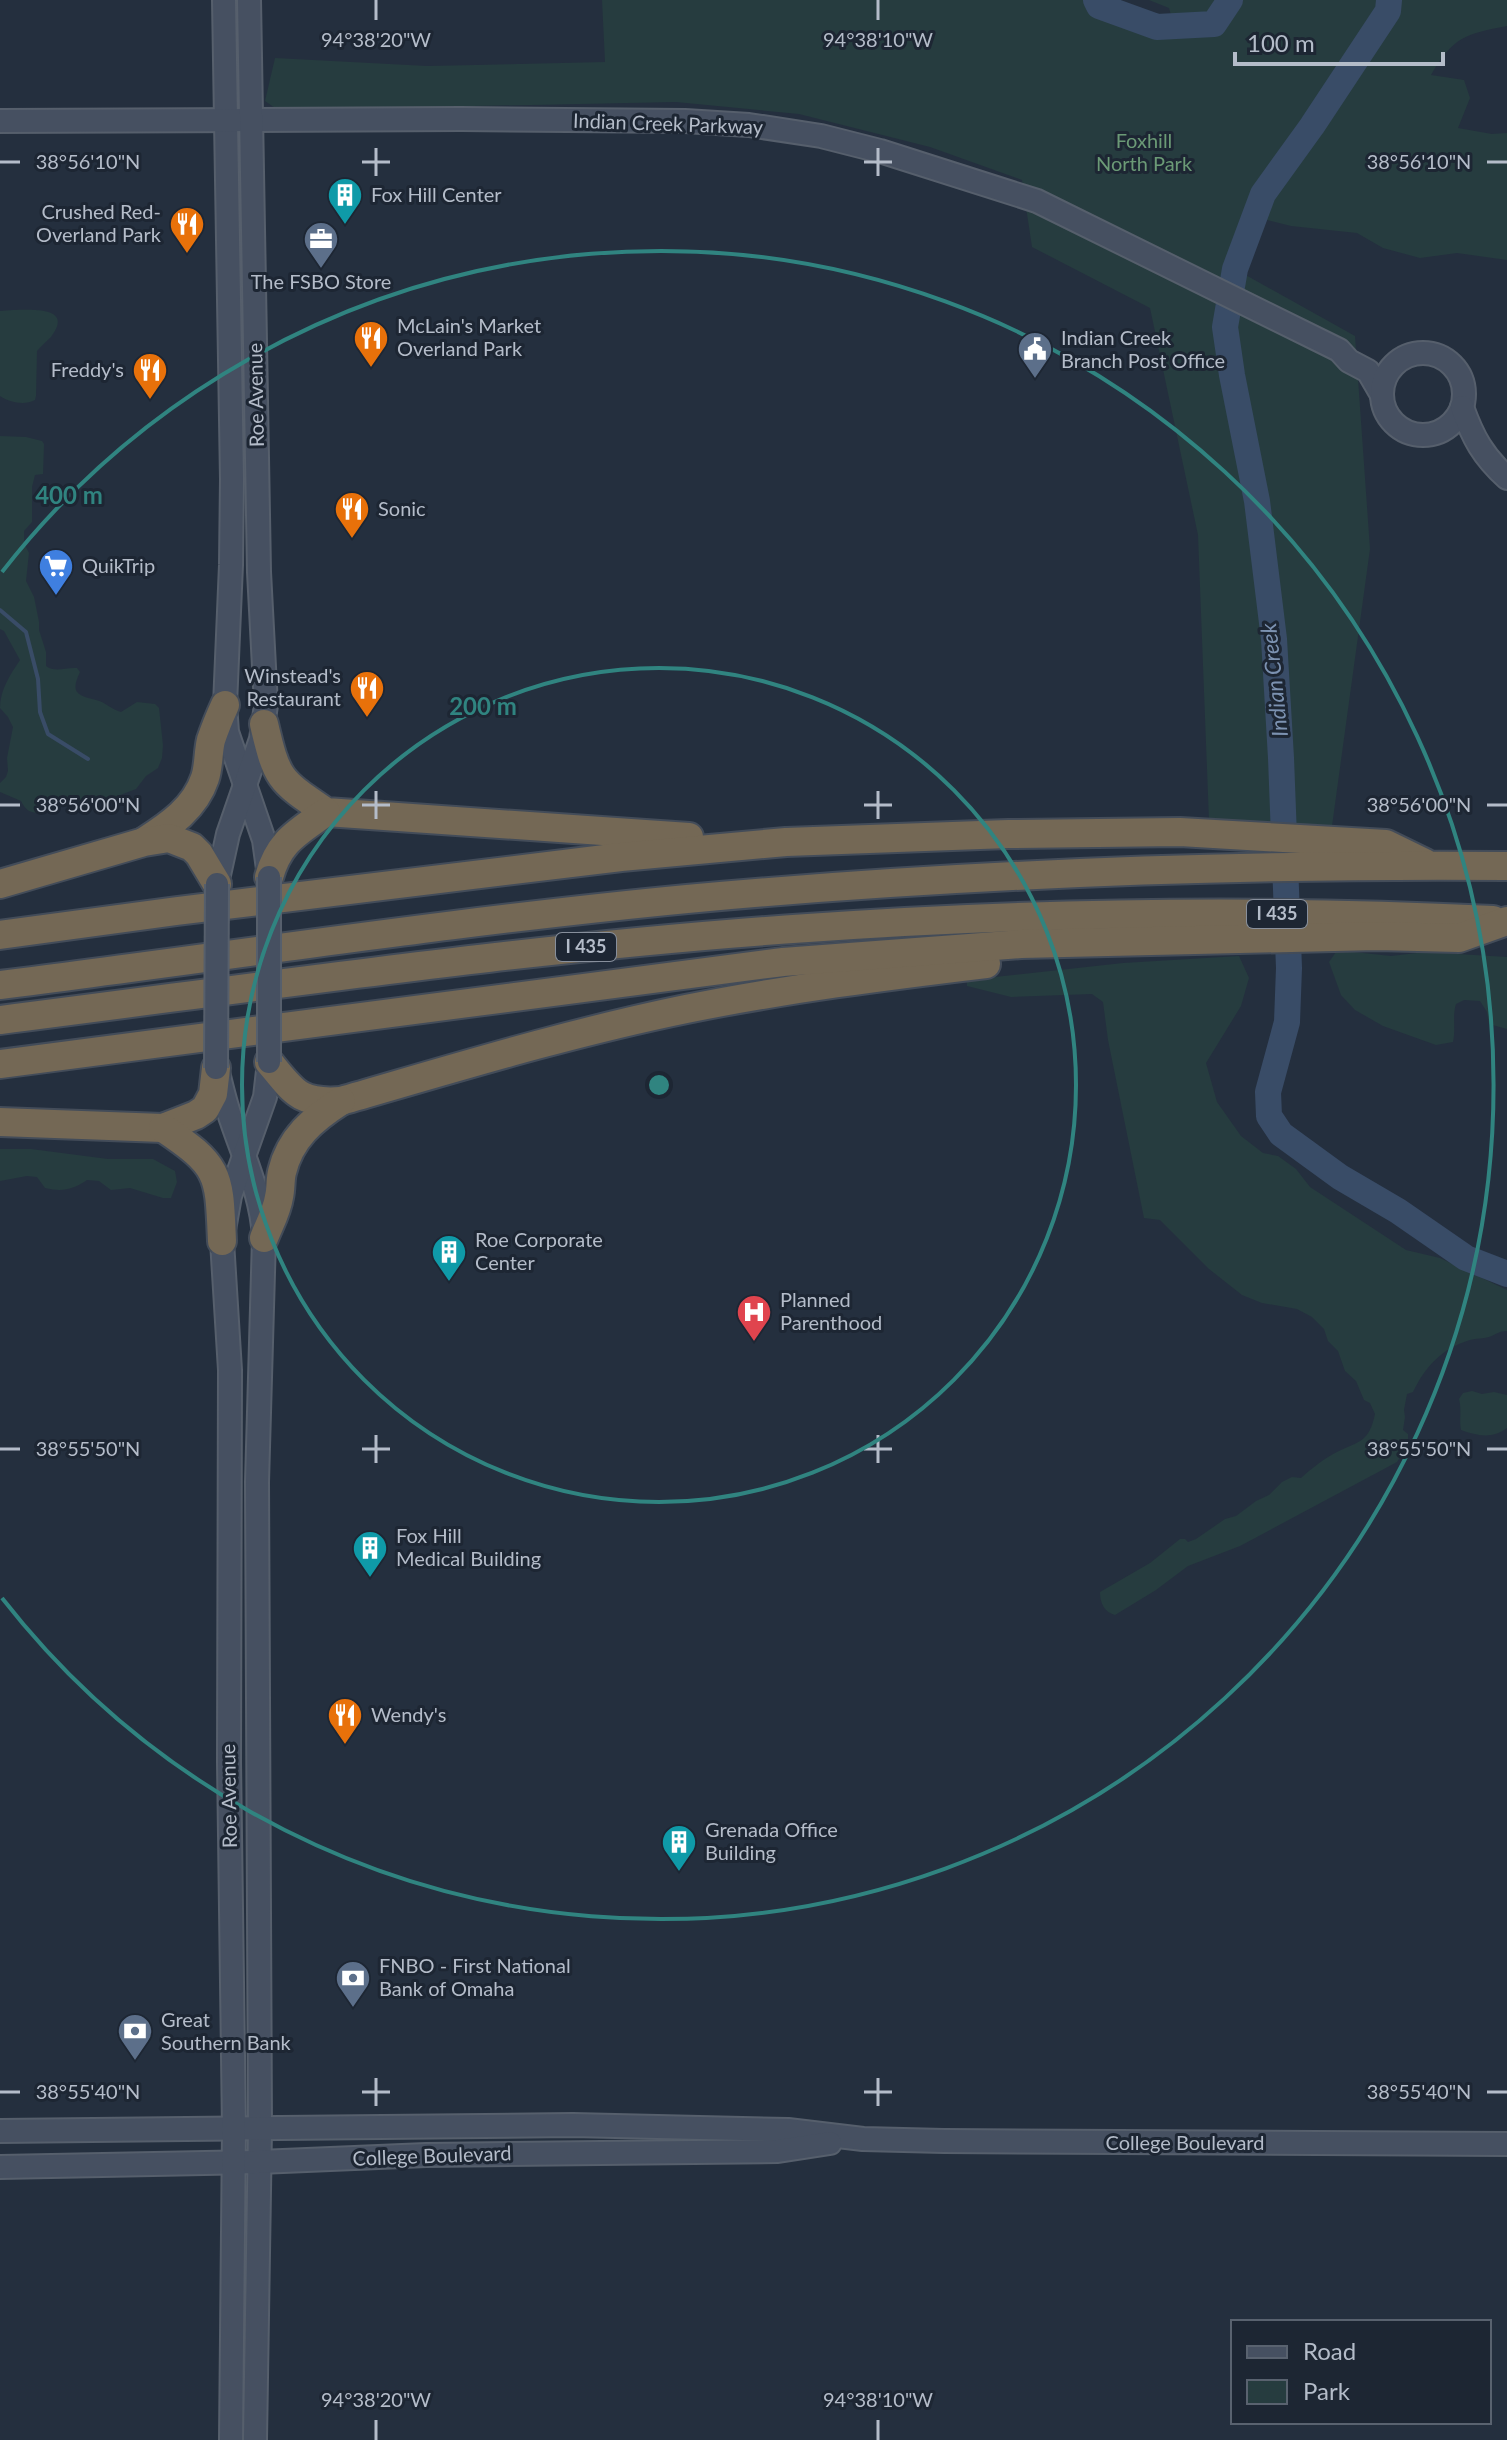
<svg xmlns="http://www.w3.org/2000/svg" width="1507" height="2440" font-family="Lato,sans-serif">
  <rect width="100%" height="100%" fill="#242f3e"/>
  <g fill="#263c3f">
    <path d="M 602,0 L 1096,0 L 1099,6 L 1157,27 L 1174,26 L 1169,8 L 1149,0 L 1507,0 L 1507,26 C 1465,34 1453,37 1431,75 L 1464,80 L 1470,98 L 1458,128 L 1492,134 L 1507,133 L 1507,260 L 1457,253 L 1420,258 L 1383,248 L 1357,233 L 1291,226 L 1255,217 L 1235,269 L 1355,336 L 1370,549 L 1332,826 L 1209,821 L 1198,535 L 1150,308 L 1032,247 L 1022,180 L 930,147 L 799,114 L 676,102 L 278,110 L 265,101 L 275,58 L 427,66 L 605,62 Z"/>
    <path d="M 13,310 C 30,310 75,306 51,337 C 46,342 41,346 37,351 L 36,396 L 35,400 C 24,406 9,402 0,396 L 0,311 Z"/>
    <path d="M 0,436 L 26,437 L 42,441 L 44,444 L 43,474 L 35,475 L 32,487 L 32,522 L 24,531 L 24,543 L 29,553 L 26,581 L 34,597 L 39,622 L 39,630 L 46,652 L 46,666 C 55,673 66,667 77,668 L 80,672 C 70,693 77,695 96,700 C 105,702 111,709 121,712 L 137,702 L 155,704 L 159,708 L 163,745 L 162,758 L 158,768 L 146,776 L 136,789 L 89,807 L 71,799 C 53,804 33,826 21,801 L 0,792 L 0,783 L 6,777 L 8,771 L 7,758 L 13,727 L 8,717 L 0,708 C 0,690 10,675 20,660 L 4,631 L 0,629 Z"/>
    <path d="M 1345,951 L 1391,956 L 1425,952 L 1507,957 L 1507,1029 L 1489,1024 L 1487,1012 L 1480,1001 L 1464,1000 L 1456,1004 C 1452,1017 1456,1028 1453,1042 L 1436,1045 L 1383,1026 L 1355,1010 L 1341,995 L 1329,962 L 1336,952 Z"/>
    <path d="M 1239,956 L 1249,978 L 1241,1006 L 1206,1063 L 1217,1102 L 1241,1136 L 1263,1153 L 1278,1156 L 1296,1169 L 1310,1187 L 1406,1250 L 1440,1258 L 1507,1290 L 1507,1331 C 1499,1331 1497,1334 1489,1337 C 1483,1339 1476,1338 1470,1340 C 1442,1348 1425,1367 1413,1392 L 1407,1394 L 1404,1410 L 1405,1417 L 1403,1430 L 1408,1434 L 1408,1444 L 1397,1462 L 1240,1546 L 1188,1566 L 1156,1590 L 1115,1615 C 1104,1612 1100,1603 1100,1592 L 1150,1563 L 1180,1539 L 1185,1539 L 1188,1542 L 1196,1539 L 1225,1519 L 1236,1516 L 1256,1501 L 1269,1495 L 1282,1482 L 1292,1477 L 1301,1478 C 1311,1469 1326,1457 1337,1452 C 1360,1441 1369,1442 1375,1414 L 1370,1403 L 1364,1400 L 1356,1381 L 1345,1371 L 1338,1351 L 1328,1341 L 1324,1329 L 1312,1317 L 1297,1309 L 1262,1303 L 1242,1295 L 1209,1269 L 1160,1220 L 1144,1218 L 1108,1040 L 1103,1002 L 1092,994 L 1011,997 L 967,986 L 967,980 L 1123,963 Z"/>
    <path d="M 0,1149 L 31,1149 L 108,1159 L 153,1159 L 175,1171 L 177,1182 L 171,1198 L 163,1198 L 130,1188 L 111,1190 L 99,1181 L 87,1180 C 72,1190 62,1192 45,1188 L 37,1177 L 27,1176 L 0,1181 Z"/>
    <path d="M 1472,1391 L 1482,1394 L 1494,1392 L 1507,1395 L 1507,1428 C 1492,1439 1478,1436 1461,1430 C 1459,1419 1462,1411 1459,1399 L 1463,1393 Z"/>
  </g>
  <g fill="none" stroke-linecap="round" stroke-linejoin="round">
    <polyline stroke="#394c67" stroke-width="4" points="0,610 26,632 38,679 40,712 48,734 88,759"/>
    <g stroke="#394c67" stroke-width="26">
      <polyline points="1096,0 1099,6 1157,27 1214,24 1230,0"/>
      <polyline points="1389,0 1388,11 1312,126 1263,194 1235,269 1225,327 1232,375 1257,501 1274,639 1281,758 1289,968 1287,1022 1268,1092 1269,1116 1281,1134 1340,1177 1398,1211 1466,1258 1507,1274"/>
    </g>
    <g stroke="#565f6c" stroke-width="26">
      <g id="secondary">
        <polyline points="224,0 232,479 231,565 225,705 227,732 264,840 269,876"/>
        <polyline points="0,121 461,119 685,121 749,125 821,136 880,151 1037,201 1339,350 1349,361 1368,371 1382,395"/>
        <circle cx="1423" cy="394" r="41"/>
        <path d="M 1462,407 C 1473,438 1483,456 1507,478"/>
        <polyline points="217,884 228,834 261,739 266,705 259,572 249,0"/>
        <path d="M 218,1072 C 222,1089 226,1106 232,1122 C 245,1160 262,1197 264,1238 L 257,1482 L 260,2129 L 255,2440"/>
        <polyline points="0,2131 573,2125 788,2130 863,2139 944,2141 1507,2144"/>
        <polyline points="0,2167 259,2162 426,2155 778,2151 830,2143"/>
        <polyline points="231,2440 234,2129 229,1762 230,1370 222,1241 230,1196 265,1097 269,1062"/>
      </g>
    </g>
    <g stroke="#434c59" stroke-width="32">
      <g id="highway">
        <path d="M 264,724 C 277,780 279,780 326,812 L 689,837"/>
        <path d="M 145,841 C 170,825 195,808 205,778 C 209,766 208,752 211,740 C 215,728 220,716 225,705"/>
        <path d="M 269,877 C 279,841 297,833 326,812"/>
        <polyline points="0,884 144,842 169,838 192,847 199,854 217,884"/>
        <polyline points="0,935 177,911 621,857 786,842 1008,834 1180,832 1386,844 1425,863"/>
        <path d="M 0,985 C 229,956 457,921 687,899 C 959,874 1234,864 1507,866"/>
        <path d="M 0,1020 C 269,986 538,946 808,928 C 1036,912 1265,909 1493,920"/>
        <path d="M 269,1062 C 294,1092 299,1104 341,1101 C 455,1068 569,1033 686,1009 C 785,989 886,976 986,964"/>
        <polyline points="0,1064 783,962 1021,944 1377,936 1459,938 1507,921"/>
        <polyline points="0,1122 163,1128 196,1115 205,1109 213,1094 216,1068"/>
        <path d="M 163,1128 C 221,1167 219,1174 222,1241"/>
        <path d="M 264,1238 C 269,1225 277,1211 279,1197 C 281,1189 280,1180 282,1172 C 290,1138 313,1119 341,1101"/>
      </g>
    </g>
    <use href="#secondary" stroke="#465061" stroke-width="22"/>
    <use href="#highway" stroke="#746855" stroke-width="28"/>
    <g stroke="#565f6c" stroke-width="26" stroke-linecap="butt">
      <g id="secondary-bridge">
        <polyline points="269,1062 269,877"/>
        <polyline points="216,1068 217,884"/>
      </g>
    </g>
    <use href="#secondary-bridge" stroke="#465061" stroke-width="22"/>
  </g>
  <path fill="none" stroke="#b4bcc9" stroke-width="3" d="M 376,0 L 376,20M 878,0 L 878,20M 376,148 L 376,176M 878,148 L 878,176M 0,162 L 20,162M 362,162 L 390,162M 864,162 L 892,162M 1487,162 L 1507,162M 376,791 L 376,819M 878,791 L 878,819M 0,805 L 20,805M 362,805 L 390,805M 864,805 L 892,805M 1487,805 L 1507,805M 376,1435 L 376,1463M 878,1435 L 878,1463M 0,1449 L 20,1449M 362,1449 L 390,1449M 864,1449 L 892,1449M 1487,1449 L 1507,1449M 376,2078 L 376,2106M 878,2078 L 878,2106M 0,2092 L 20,2092M 362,2092 L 390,2092M 864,2092 L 892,2092M 1487,2092 L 1507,2092M 376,2420 L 376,2440M 878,2420 L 878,2440"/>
  <g fill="none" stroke="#308480" stroke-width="4">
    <circle cx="659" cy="1085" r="417"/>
    <path d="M2 572A834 834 0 1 1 2 1598"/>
  </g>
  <defs>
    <g id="building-pin" transform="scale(1.8)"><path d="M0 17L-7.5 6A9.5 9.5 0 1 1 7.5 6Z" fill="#0f9aa8" stroke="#1d2633"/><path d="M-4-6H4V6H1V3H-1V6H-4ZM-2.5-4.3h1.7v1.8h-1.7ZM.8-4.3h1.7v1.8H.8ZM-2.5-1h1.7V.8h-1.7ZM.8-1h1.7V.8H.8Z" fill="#fff"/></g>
    <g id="restaurant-pin" transform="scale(1.8)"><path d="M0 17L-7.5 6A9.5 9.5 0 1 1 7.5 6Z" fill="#e8710a" stroke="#1d2633"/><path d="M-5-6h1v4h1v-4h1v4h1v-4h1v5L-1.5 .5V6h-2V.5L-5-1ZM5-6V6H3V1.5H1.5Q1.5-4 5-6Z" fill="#fff"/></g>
    <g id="office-pin" transform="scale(1.8)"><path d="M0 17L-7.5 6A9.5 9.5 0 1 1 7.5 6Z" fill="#5c6f8a" stroke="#1d2633"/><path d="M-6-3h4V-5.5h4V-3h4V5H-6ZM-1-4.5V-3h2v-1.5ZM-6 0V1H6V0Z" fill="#fff"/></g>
    <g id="civic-pin" transform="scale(1.8)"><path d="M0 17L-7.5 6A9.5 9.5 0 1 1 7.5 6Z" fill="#5c6f8a" stroke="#1d2633"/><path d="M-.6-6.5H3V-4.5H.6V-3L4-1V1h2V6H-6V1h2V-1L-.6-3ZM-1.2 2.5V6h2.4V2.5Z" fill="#fff"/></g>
    <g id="supermarket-pin" transform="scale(1.8)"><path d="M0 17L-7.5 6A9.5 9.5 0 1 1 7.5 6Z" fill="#3f7fe0" stroke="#1d2633"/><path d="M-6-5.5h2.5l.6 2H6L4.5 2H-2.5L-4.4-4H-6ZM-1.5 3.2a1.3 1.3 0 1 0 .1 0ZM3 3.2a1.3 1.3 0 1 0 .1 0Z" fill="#fff"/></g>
    <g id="hospital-pin" transform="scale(1.8)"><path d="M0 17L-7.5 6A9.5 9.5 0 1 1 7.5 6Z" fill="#e0444e" stroke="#1d2633"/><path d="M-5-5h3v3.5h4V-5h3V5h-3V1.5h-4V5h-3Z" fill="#fff"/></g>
    <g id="bank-pin" transform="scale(1.8)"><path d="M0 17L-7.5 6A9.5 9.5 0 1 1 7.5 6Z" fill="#5c6f8a" stroke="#1d2633"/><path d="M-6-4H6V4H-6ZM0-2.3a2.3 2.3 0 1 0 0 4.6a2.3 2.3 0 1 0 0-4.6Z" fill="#fff"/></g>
  </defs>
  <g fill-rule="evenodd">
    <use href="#building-pin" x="345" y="195"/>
    <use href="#restaurant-pin" x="187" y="224"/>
    <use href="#office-pin" x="321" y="239"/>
    <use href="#restaurant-pin" x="371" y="338"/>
    <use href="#civic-pin" x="1035" y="349"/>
    <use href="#restaurant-pin" x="150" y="370"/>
    <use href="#restaurant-pin" x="352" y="509"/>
    <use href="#supermarket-pin" x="56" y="566"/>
    <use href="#restaurant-pin" x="367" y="688"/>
    <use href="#building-pin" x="449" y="1252"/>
    <use href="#hospital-pin" x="754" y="1312"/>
    <use href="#building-pin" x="370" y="1548"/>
    <use href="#restaurant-pin" x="345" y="1715"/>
    <use href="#building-pin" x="679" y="1842"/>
    <use href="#bank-pin" x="353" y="1978"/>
    <use href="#bank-pin" x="135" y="2031"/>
  </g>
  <g text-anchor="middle" stroke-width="6" stroke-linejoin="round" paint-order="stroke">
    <g fill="#1d2633" stroke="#878f9c" stroke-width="2">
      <rect x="1247" y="900" width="60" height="28" rx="6"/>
      <rect x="556" y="933" width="60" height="28" rx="6"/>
    </g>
    <g font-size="18" font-weight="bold" fill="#b4bcc9">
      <text x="1277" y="920">I 435</text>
      <text x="586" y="953">I 435</text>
    </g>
    <g font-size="20" fill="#b4bcc9" stroke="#1d2633">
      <text transform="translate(668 124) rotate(2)" y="7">Indian Creek Parkway</text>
      <text transform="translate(256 395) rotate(-91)" y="7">Roe Avenue</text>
      <text transform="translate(229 1796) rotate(-91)" y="7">Roe Avenue</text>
      <text x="1185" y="2150">College Boulevard</text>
      <text transform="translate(432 2156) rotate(-2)" y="7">College Boulevard</text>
    </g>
    <g font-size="20" fill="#6b9a76" stroke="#1d2633">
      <text x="1144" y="148">Foxhill<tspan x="1144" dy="23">North Park</tspan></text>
    </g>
    <g font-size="20" fill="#b4bcc9" stroke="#1d2633" text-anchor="start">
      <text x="371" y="202">Fox Hill Center</text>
      <text x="161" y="219" text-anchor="end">Crushed Red-<tspan x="161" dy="23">Overland Park</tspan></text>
      <text x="321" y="289" text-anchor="middle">The FSBO Store</text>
      <text x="397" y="333">McLain's Market<tspan x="397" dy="23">Overland Park</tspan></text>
      <text x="1061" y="345">Indian Creek<tspan x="1061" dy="23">Branch Post Office</tspan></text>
      <text x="124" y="377" text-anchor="end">Freddy's</text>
      <text x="378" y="516">Sonic</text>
      <text x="82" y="573">QuikTrip</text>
      <text x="341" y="683" text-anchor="end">Winstead's<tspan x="341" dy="23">Restaurant</tspan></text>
      <text x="475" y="1247">Roe Corporate<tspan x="475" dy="23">Center</tspan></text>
      <text x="780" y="1307">Planned<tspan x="780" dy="23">Parenthood</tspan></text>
      <text x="396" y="1543">Fox Hill<tspan x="396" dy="23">Medical Building</tspan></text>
      <text x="371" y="1722">Wendy's</text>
      <text x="705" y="1837">Grenada Office<tspan x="705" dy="23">Building</tspan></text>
      <text x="379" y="1973">FNBO - First National<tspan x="379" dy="23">Bank of Omaha</tspan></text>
      <text x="161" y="2027">Great<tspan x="161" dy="23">Southern Bank</tspan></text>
    </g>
    <g font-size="22" font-style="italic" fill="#7c92b1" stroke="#1d2633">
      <text transform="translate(1274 680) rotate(-96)" y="8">Indian Creek</text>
    </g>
  </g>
  <g font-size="20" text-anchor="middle" fill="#b4bcc9" stroke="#1d2633" stroke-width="6" stroke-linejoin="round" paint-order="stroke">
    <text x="376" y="47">94°38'20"W</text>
    <text x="878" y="47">94°38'10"W</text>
    <text x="88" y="169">38°56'10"N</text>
    <text x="1419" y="169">38°56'10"N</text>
    <text x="88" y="812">38°56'00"N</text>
    <text x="1419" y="812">38°56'00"N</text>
    <text x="88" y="1456">38°55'50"N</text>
    <text x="1419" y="1456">38°55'50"N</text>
    <text x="88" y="2099">38°55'40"N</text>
    <text x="1419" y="2099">38°55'40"N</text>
    <text x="376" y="2407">94°38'20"W</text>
    <text x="878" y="2407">94°38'10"W</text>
  </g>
  <circle cx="659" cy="1085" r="12" fill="#308480" stroke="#1d2633" stroke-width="4"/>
  <g font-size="24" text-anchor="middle" font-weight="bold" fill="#308480" stroke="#1d2633" stroke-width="6" stroke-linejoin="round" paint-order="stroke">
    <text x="69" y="504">400 m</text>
    <text x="483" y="715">200 m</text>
  </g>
  <rect x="1231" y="2320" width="260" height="104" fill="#1d2633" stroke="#59626f" stroke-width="2"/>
  <rect x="1247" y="2346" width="40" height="12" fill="#465061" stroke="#59626f" stroke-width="2"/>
  <text x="1303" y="2360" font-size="24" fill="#b4bcc9">Road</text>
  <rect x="1247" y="2380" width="40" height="24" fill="#263c3f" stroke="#59626f" stroke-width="2"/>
  <text x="1303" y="2400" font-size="24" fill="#b4bcc9">Park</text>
  <path d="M1235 52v12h208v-12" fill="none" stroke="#b4bcc9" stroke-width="4"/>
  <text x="1247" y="52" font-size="24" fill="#b4bcc9" stroke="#1d2633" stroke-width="6" paint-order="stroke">100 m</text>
</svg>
